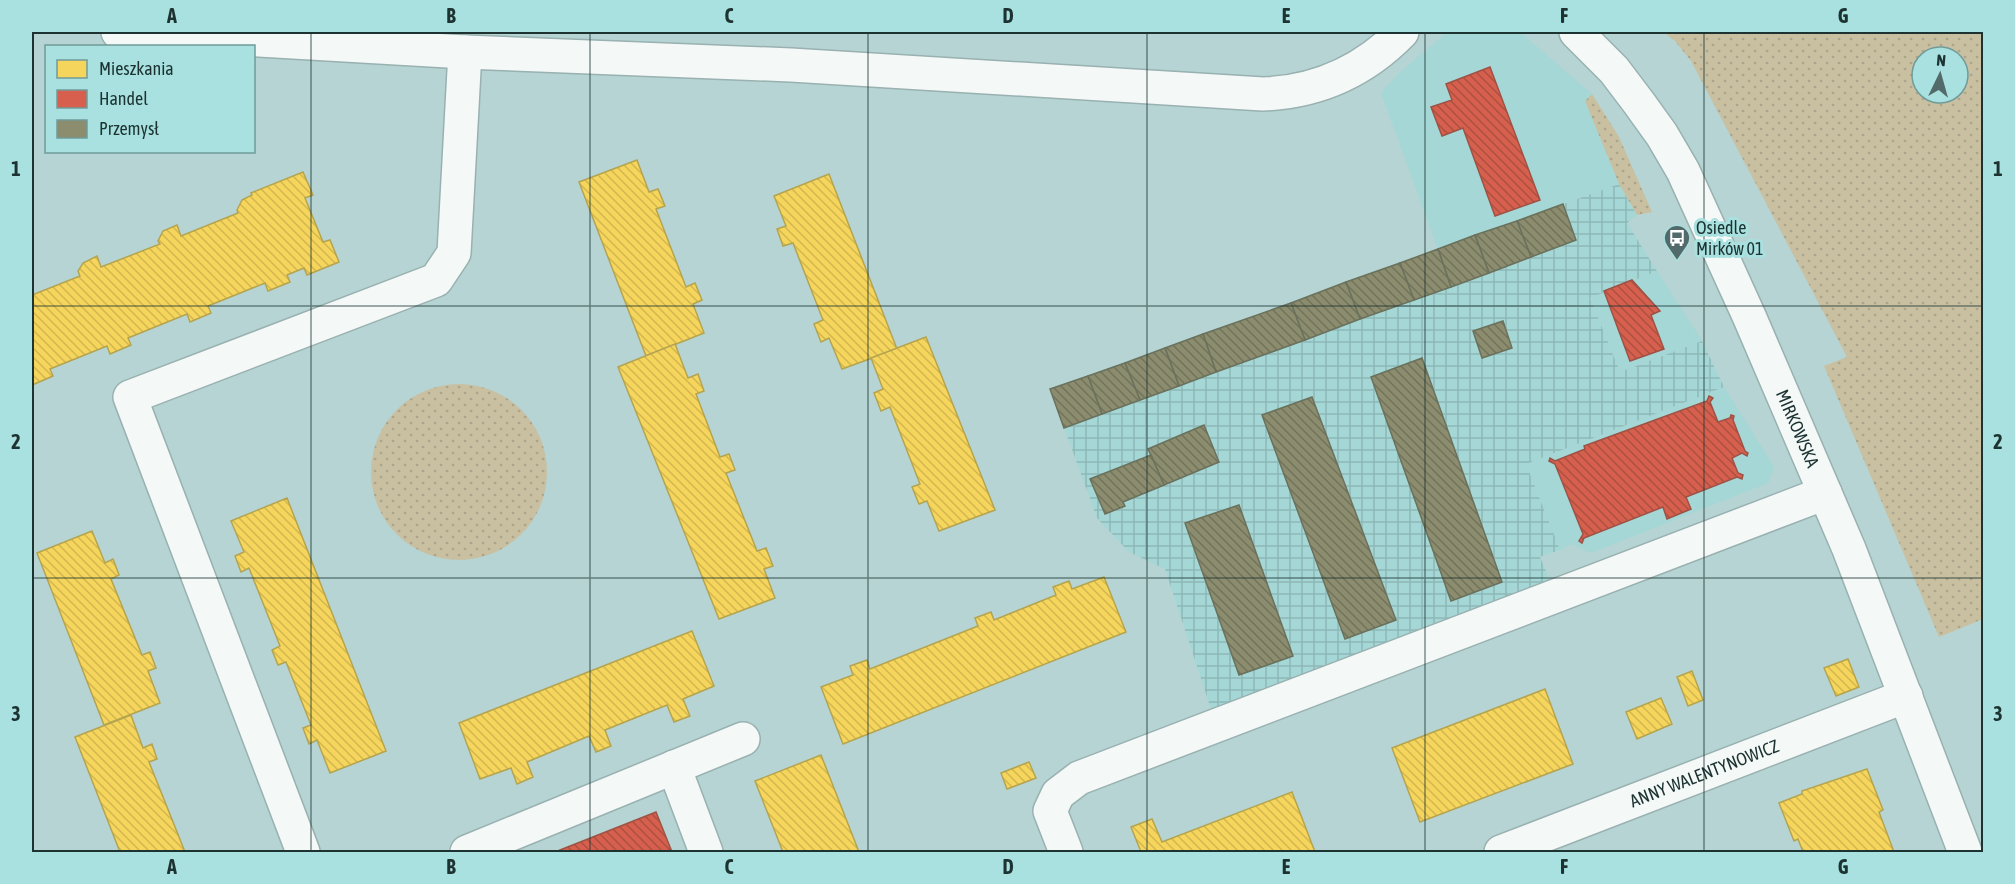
<svg xmlns="http://www.w3.org/2000/svg" width="2015" height="884" font-family="'Asap Condensed',sans-serif">
  <defs>
    <pattern id="industrial-grid" width="8" height="8" patternUnits="userSpaceOnUse" patternTransform="scale(1.5)"><rect width="8" height="8" fill="#a4d7d6"/><path d="M0 4h8M4 0v8" fill="none" stroke="#8db9b8"/></pattern>
    <pattern id="grass-dots" width="8" height="8" patternUnits="userSpaceOnUse" patternTransform="scale(1.5)"><rect width="8" height="8" fill="#c9c0a2"/><path d="M2 2h.1M6 6h.1" fill="none" stroke="#aca58c" stroke-width="1.8" stroke-linecap="round"/></pattern>
    <pattern id="homes-back-hatch" width="6" height="6" patternUnits="userSpaceOnUse" patternTransform="scale(1.5)"><rect width="6" height="6" fill="#f6d55c"/><path d="M-1 5l2 2M0 0l6 6M5-1l2 2" fill="none" stroke="#d2b750"/></pattern>
    <pattern id="shops-back-hatch" width="6" height="6" patternUnits="userSpaceOnUse" patternTransform="scale(1.5)"><rect width="6" height="6" fill="#d6604d"/><path d="M-1 5l2 2M0 0l6 6M5-1l2 2" fill="none" stroke="#ad5041"/></pattern>
    <pattern id="industry-back-hatch" width="6" height="6" patternUnits="userSpaceOnUse" patternTransform="scale(1.5)"><rect width="6" height="6" fill="#8c8c6e"/><path d="M-1 5l2 2M0 0l6 6M5-1l2 2" fill="none" stroke="#72735b"/></pattern>
  </defs>
  <rect width="100%" height="100%" fill="#b5d4d3"/>
  <g fill="#a4d7d6">
    <polygon points="1447,32 1520,32 1592,94 1585,101 1619,184 1438,249 1381,93 1397,75"/>
    <polygon points="1657,271 1702,341 1620,372 1590,297"/>
    <polygon points="1724,387 1774,467 1768,483 1591,553 1571,544 1560,550 1526,464"/>
  </g>
  <polygon fill="url(#industrial-grid)" points="1619,184 1637,215 1627,223 1657,271 1590,298 1620,372 1702,341 1724,387 1526,464 1560,550 1540,557 1551,583 1211,709 1165,569 1129,552 1097,518 1050,389"/>
  <g fill="url(#grass-dots)" fill-rule="evenodd">
    <path d="M 1663,32 L 1983,32 L 1983,619 L 1939,637 L 1824,366 L 1847,357 L 1691,61 L 1674,40 ZM 1922,57 L 1958,57 L 1958,93 L 1922,93 Z"/>
    <polygon points="1592,94 1619,137 1652,212 1637,215 1619,184 1585,101"/>
    <circle cx="459" cy="472" r="88"/>
  </g>
  <g fill="url(#homes-back-hatch)" stroke="#b5a44f" stroke-width="1.5">
    <polygon points="637,160 649,192 658,189 665,206 656,209 686,287 695,283 702,300 693,304 704,333 646,356 579,182"/>
    <polygon points="303,172 313,195 305,198 323,242 330,240 339,262 307,275 304,268 287,275 290,282 268,291 265,283 208,306 211,313 190,322 187,314 128,338 131,345 110,354 107,346 50,369 53,376 32,385 32,295 80,276 78,271 83,263 97,256 101,267 160,244 158,241 163,231 177,225 181,236 238,213 237,210 242,200 252,195 251,193"/>
    <polygon points="829,174 897,349 842,369 829,338 821,342 814,324 823,320 793,243 783,246 777,229 786,226 774,196"/>
    <polygon points="926,337 995,510 939,531 927,501 919,504 912,487 920,484 890,407 881,411 874,393 883,389 871,358"/>
    <polygon points="675,344 688,378 698,374 704,391 696,394 720,457 729,454 735,470 726,473 757,551 766,548 773,566 764,569 775,598 719,619 618,367"/>
    <polygon points="287,498 386,751 330,773 317,740 309,744 303,728 311,725 286,662 278,665 272,650 280,646 249,568 241,572 235,556 244,552 231,521"/>
    <polygon points="92,531 105,563 113,559 119,575 111,579 142,655 150,652 156,668 148,671 160,703 104,725 37,553"/>
    <polygon points="1104,577 1126,632 843,744 821,687 853,675 850,666 867,660 870,669 978,626 975,618 991,612 994,620 1056,595 1053,587 1069,581 1072,589"/>
    <polygon points="692,631 714,686 683,699 690,716 674,722 667,705 605,730 611,746 596,752 589,736 527,762 533,777 517,784 511,768 480,779 459,723"/>
    <polygon points="1848,659 1859,687 1836,696 1824,668"/>
    <polygon points="1692,671 1703,700 1688,706 1677,677"/>
    <polygon points="1545,689 1573,764 1420,822 1392,748"/>
    <polygon points="1661,698 1672,724 1637,739 1626,712"/>
    <polygon points="131,715 143,748 152,744 157,759 149,762 185,852 120,852 75,737"/>
    <polygon points="821,755 859,852 783,852 755,781"/>
    <polygon points="1029,762 1036,778 1007,789 1001,773"/>
    <polygon points="1867,769 1883,810 1879,812 1894,852 1803,852 1798,839 1794,841 1779,803 1802,794 1802,791"/>
    <polygon points="1292,792 1315,852 1141,852 1131,827 1152,819 1162,842"/>
  </g>
  <g fill="url(#shops-back-hatch)" stroke="#9e5245" stroke-width="1.5">
    <polygon points="1490,67 1540,200 1495,216 1463,128 1442,136 1431,107 1452,100 1446,84"/>
    <polygon points="1632,280 1660,311 1651,315 1664,349 1630,361 1604,291"/>
    <polygon points="1709,396 1713,398 1710,402 1718,422 1730,418 1731,415 1734,416 1733,420 1745,451 1748,453 1747,456 1742,453 1732,458 1738,473 1743,475 1742,479 1737,477 1686,497 1691,509 1667,519 1663,507 1584,538 1582,543 1579,541 1583,534 1555,464 1549,461 1550,458 1555,461 1585,449 1584,446 1707,401"/>
    <polygon points="656,812 672,852 555,852"/>
  </g>
  <g fill="url(#industry-back-hatch)" stroke="#6a715c" stroke-width="1.5">
    <polygon points="1563,204 1576,240 1531,257 1517,221"/>
    <polygon points="1517,221 1531,257 1489,273 1475,235"/>
    <polygon points="1475,235 1489,273 1451,287 1438,249"/>
    <polygon points="1438,249 1451,287 1414,300 1400,263"/>
    <polygon points="1400,263 1414,300 1360,319 1346,282"/>
    <polygon points="1346,282 1360,319 1305,340 1291,303"/>
    <polygon points="1291,303 1305,340 1216,372 1203,334"/>
    <polygon points="1503,321 1512,348 1482,358 1473,331"/>
    <polygon points="1203,334 1216,372 1179,386 1165,348"/>
    <polygon points="1165,348 1179,386 1140,400 1125,363"/>
    <polygon points="1422,358 1502,582 1451,601 1371,377"/>
    <polygon points="1125,363 1140,400 1102,414 1088,376"/>
    <polygon points="1088,376 1102,414 1064,428 1050,389"/>
    <polygon points="1312,397 1396,620 1345,639 1262,415"/>
    <polygon points="1204,425 1219,462 1164,485 1148,449"/>
    <polygon points="1151,455 1164,485 1123,502 1125,506 1105,514 1090,479"/>
    <polygon points="1239,505 1293,656 1239,675 1185,523"/>
  </g>
  <g fill="none" stroke-linecap="round" stroke-linejoin="round">
    <g stroke="#99b1b0" stroke-width="36">
      <g id="minor">
        <path d="M 118,32 L 465,52 L 791,65 L 1263,94 C 1318,92 1364,71 1402,32"/>
        <path id="s1" d="M 1576,32 L 1614,70 L 1639,103 L 1662,135 L 1683,171 L 1749,316 L 1849,549 L 1965,852"/>
        <polyline points="674,767 706,852"/>
        <polyline points="303,852 130,397 436,280 454,253 465,52"/>
        <polyline points="467,852 743,739"/>
        <polyline points="1066,852 1050,811 1058,794 1079,778 1825,493"/>
        <path id="s2" d="M 1501,852 L 1906,696"/>
      </g>
    </g>
    <use href="#minor" stroke="#f4f9f8" stroke-width="33"/>
  </g>
  <path fill="none" stroke="#1c3332" stroke-width="1.5" stroke-opacity="0.55" d="M 311,32 L 311,852M 590,32 L 590,852M 868,32 L 868,852M 1147,32 L 1147,852M 1425,32 L 1425,852M 1704,32 L 1704,852M 32,306 L 1984,306M 32,578 L 1984,578"/>
  <defs>
    <g id="bus-pin" transform="scale(1.35)"><path d="M0 17L-7.5 6A9.5 9.5 0 1 1 7.5 6Z" fill="#526b6a" stroke="#a8e1df"/><path d="M-5-6H5V4H4V6H2V4H-2V6H-4V4H-5ZM-3.5-4V0h7V-4ZM-3.5 1.2v1.5H-2V1.2ZM2 1.2v1.5H3.5V1.2Z" fill="#fff"/></g>
  </defs>
  <g fill-rule="evenodd">
    <use href="#bus-pin" x="1677" y="238"/>
  </g>
  <g text-anchor="middle" stroke-width="6" stroke-linejoin="round" paint-order="stroke">
    <g font-size="18" fill="#1c3332" stroke="#a8e1df" text-anchor="start">
      <text x="1696" y="234">Osiedle<tspan x="1696" dy="21">Mirków 01</tspan></text>
    </g>
    <g font-size="18" fill="#1c3332" stroke="#a8e1df">
      <text dy="6" stroke="none"><textPath href="#s1" startOffset="458">MIRKOWSKA</textPath></text>
      <text dy="6" stroke="none"><textPath href="#s2" startOffset="218">ANNY WALENTYNOWICZ</textPath></text>
    </g>
  </g>
  <rect width="2015" height="884" fill="none" stroke="#a8e1df" stroke-width="66"/>
  <rect x="45" y="45" width="210" height="108" fill="#a8e1df" stroke="#709b9a" stroke-width="1.5"/>
  <rect x="57" y="60" width="30" height="18" fill="#f6d55c" stroke="#709b9a" stroke-width="1.5"/>
  <text x="99" y="75" font-size="18" fill="#1c3332">Mieszkania</text>
  <rect x="57" y="90" width="30" height="18" fill="#d6604d" stroke="#709b9a" stroke-width="1.5"/>
  <text x="99" y="105" font-size="18" fill="#1c3332">Handel</text>
  <rect x="57" y="120" width="30" height="18" fill="#8c8c6e" stroke="#709b9a" stroke-width="1.5"/>
  <text x="99" y="135" font-size="18" fill="#1c3332">Przemysł</text>
  <g transform="translate(1940 75) rotate(5)"><circle r="28" fill="#a8e1df" stroke="#709b9a" stroke-width="1.5"/>
  <path d="M0-4.5L10 22L0 15L-10 22Z" fill="#526b6a"/>
  <text y="-9" font-size="16" font-weight="bold" text-anchor="middle" fill="#1c3332">N</text>
  </g>
  <rect x="33" y="33" width="1949" height="818" fill="none" stroke="#1c3332" stroke-width="2"/>
  <g font-size="20" text-anchor="middle" font-weight="bold" fill="#1c3332">
    <text x="172" y="23">A</text>
    <text x="451" y="23">B</text>
    <text x="729" y="23">C</text>
    <text x="1008" y="23">D</text>
    <text x="1286" y="23">E</text>
    <text x="1564" y="23">F</text>
    <text x="1843" y="23">G</text>
    <text x="16" y="176">1</text>
    <text x="1998" y="176">1</text>
    <text x="16" y="449">2</text>
    <text x="1998" y="449">2</text>
    <text x="16" y="721">3</text>
    <text x="1998" y="721">3</text>
    <text x="172" y="874">A</text>
    <text x="451" y="874">B</text>
    <text x="729" y="874">C</text>
    <text x="1008" y="874">D</text>
    <text x="1286" y="874">E</text>
    <text x="1564" y="874">F</text>
    <text x="1843" y="874">G</text>
  </g>
</svg>
